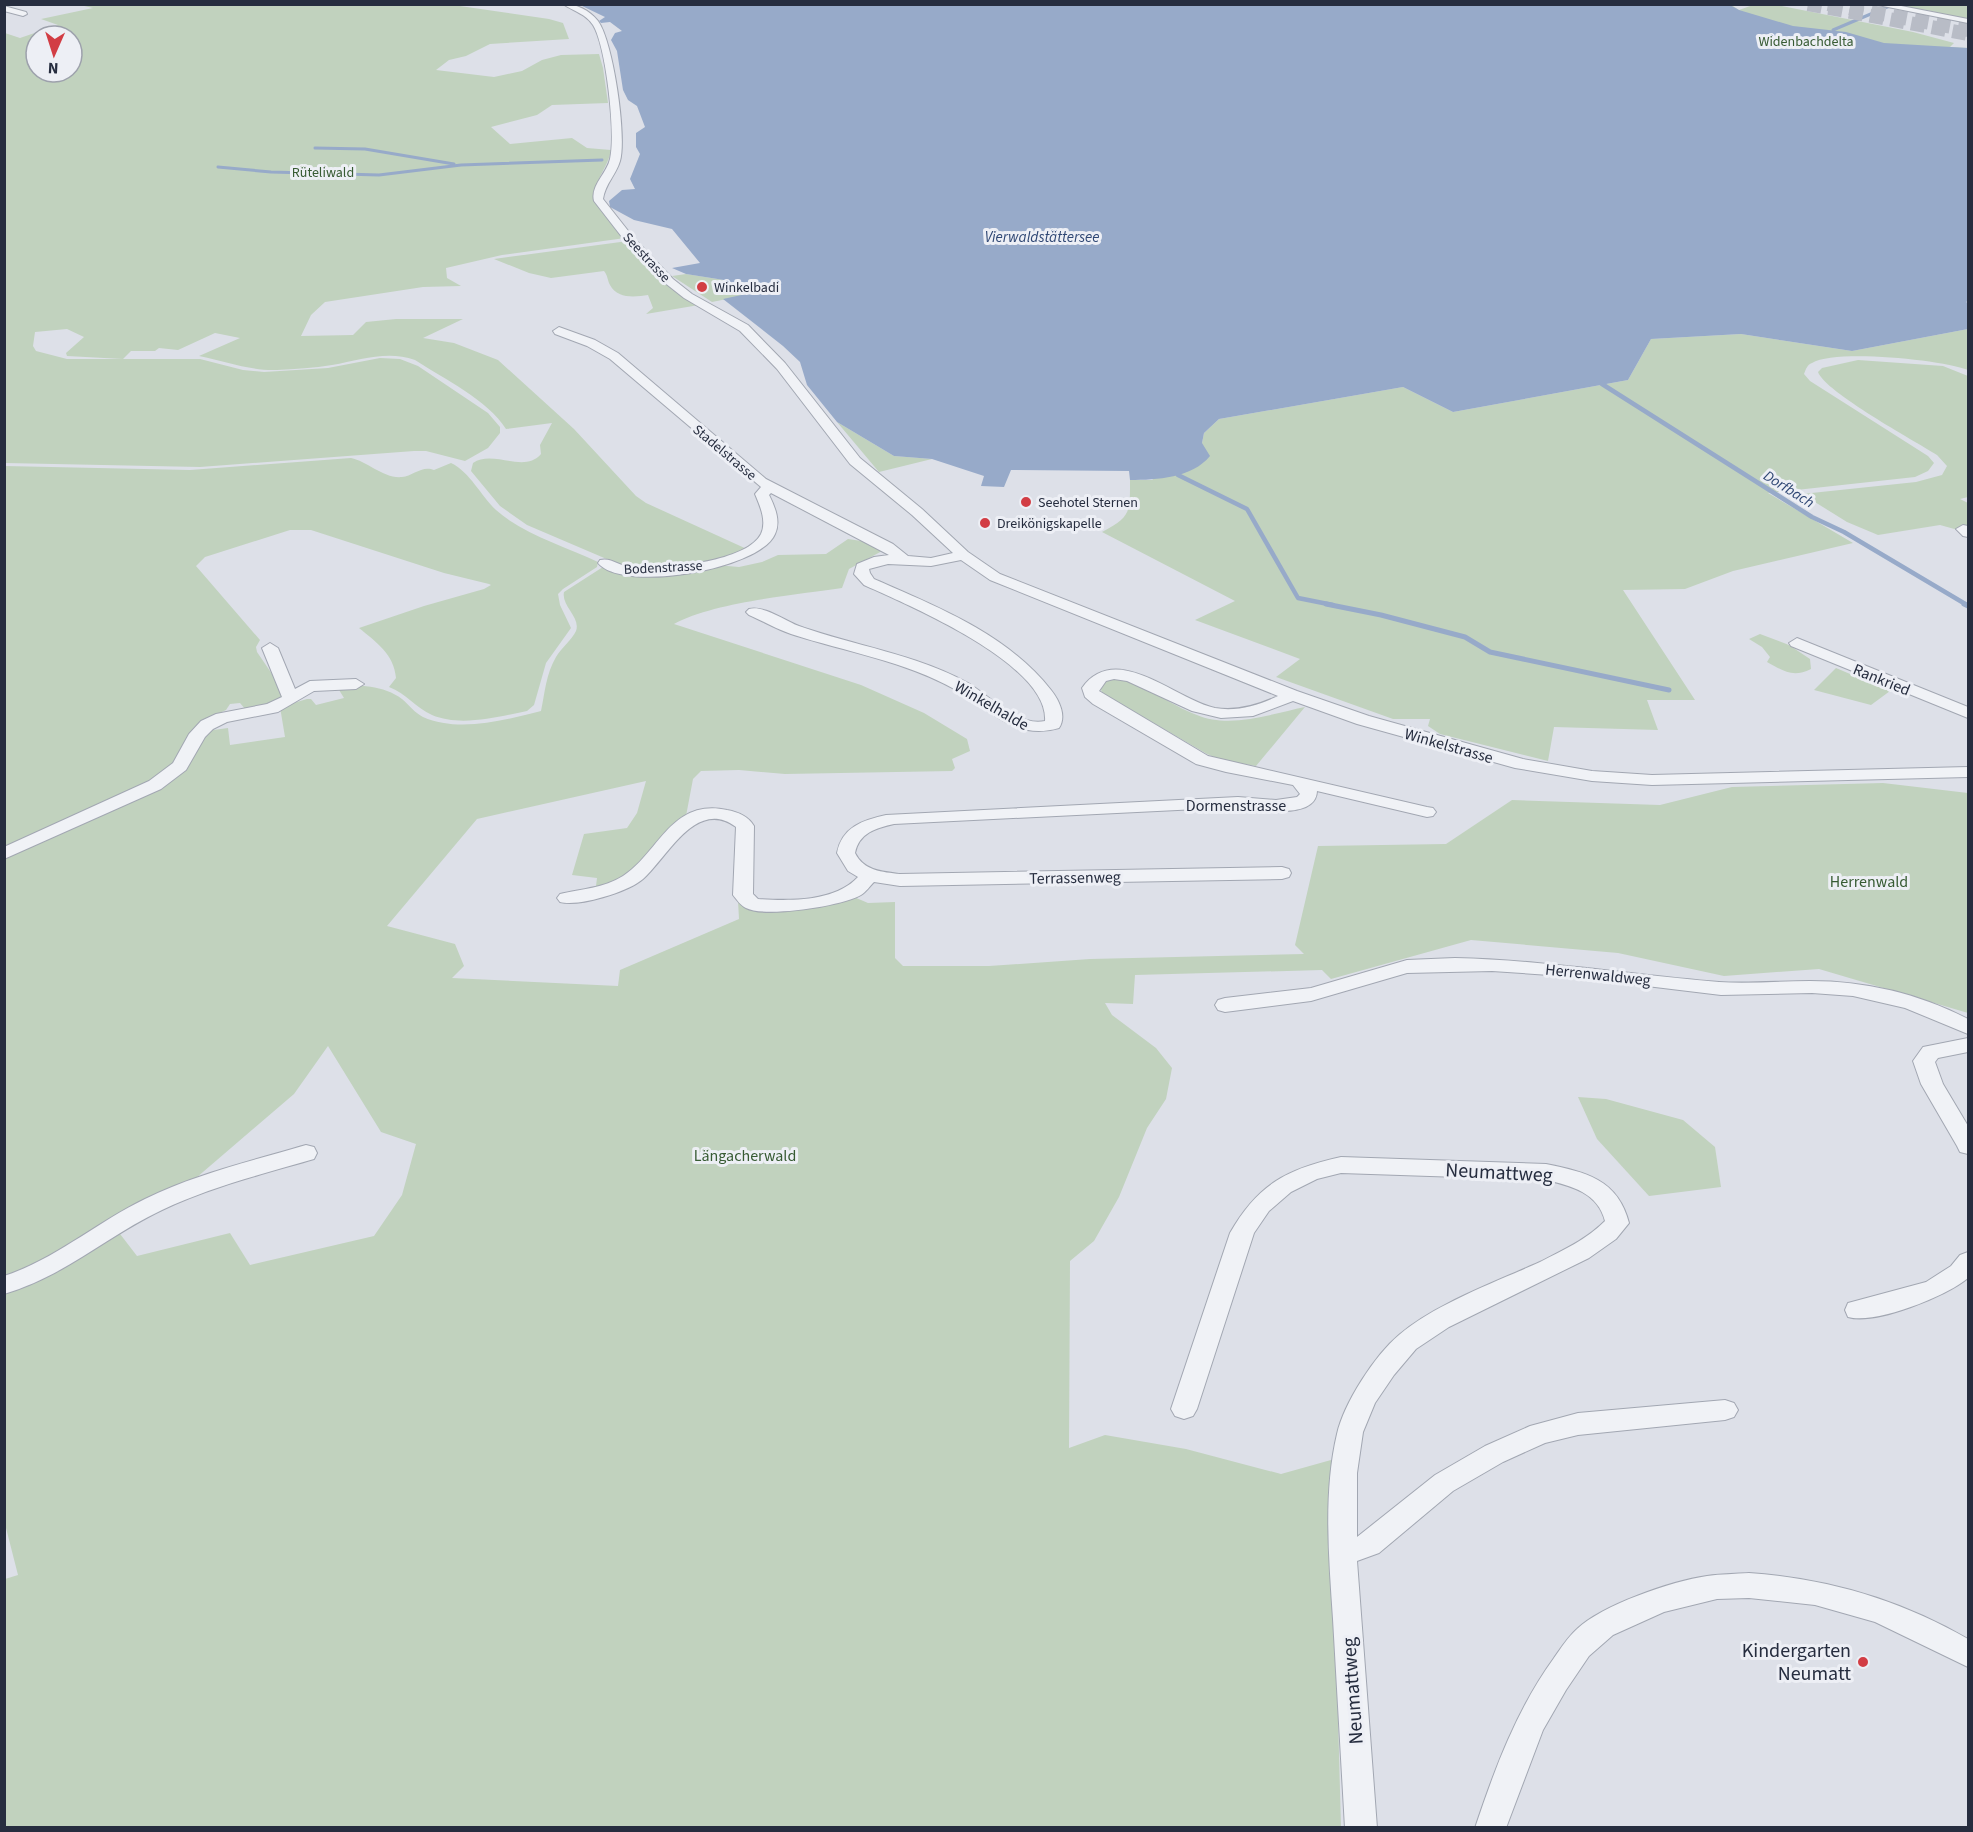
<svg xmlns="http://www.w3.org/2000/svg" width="1973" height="1832" font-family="'Source Sans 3',sans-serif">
  <rect width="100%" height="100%" fill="#dde0e8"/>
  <g fill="#c1d2be" fill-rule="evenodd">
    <path d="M 446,4 L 549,19 L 563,23 L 569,39 L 490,44 L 466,56 L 449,60 L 436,70 L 494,77 L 522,71 L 542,60 L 561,55 L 599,54 L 603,68 L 608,103 L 552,105 L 537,115 L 491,127 L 510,144 L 572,138 L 587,148 L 611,150 C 608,168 593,182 594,199 L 625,238 L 502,255 L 446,268 L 447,278 L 461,286 L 423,287 L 325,302 L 311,315 L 301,336 L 353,335 L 366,322 L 396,319 L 463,319 L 423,338 L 454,343 L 498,360 L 574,429 L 636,496 L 646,503 L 749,550 L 708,564 L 630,569 L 527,525 L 500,506 L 471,471 L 473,463 C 493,449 524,474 541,454 L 540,445 L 552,423 L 506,429 C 488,400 444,379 415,360 C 387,350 361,360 332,365 C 314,368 295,369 277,370 C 250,371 225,361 199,356 L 240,338 L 215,333 L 178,350 L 159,348 L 155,351 L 131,351 L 123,359 L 67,356 L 66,353 L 84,337 L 67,329 L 35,332 L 33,346 L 36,351 L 67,359 L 200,359 L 243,370 L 264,372 L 328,368 L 380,358 L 400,359 L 418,366 L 488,413 L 500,427 L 500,433 L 488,448 L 465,461 L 426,451 L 414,451 L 200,467 L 5,463 L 5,33 L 20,38 L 58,25 L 41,19 L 93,8 L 80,5 ZM 36,36 L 72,36 L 72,72 L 36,72 Z"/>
    <polygon points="1730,4 1739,10 1753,5 1777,5 1913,32 1954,43 1950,47 1968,48 1968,90 1577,5"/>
    <polygon points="1884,5 1968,5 1968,20 1927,10"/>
    <path d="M 628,241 L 699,305 L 646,314 L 653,308 L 648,295 C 635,297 617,299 610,285 C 607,279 608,276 604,271 L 551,278 L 529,273 L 494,259 Z"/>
    <polygon points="686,274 724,280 747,295 712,302 672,276"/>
    <path d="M 1968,329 L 1968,370 C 1942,360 1836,349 1812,363 C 1807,365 1806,369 1804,374 L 1810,381 L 1928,456 L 1934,463 L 1928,471 L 1915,477 L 1768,493 L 1853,543 L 1733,571 L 1685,589 L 1623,590 L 1695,700 L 1647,700 L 1658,730 L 1554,727 L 1548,761 L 1440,734 L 1428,726 L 1430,719 L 1393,719 L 1276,677 L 1300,659 L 1195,620 L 1235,601 L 1102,532 C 1131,517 1130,512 1130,480 L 1152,480 L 1202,443 L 1204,433 L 1219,419 L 1403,387 L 1453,412 L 1628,380 L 1651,339 L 1741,334 L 1852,351 Z"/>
    <path d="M 1858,360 L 1943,366 L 1968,376 L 1968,497 L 1960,499 L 1968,503 L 1968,528 L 1958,530 L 1940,525 L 1878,535 L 1847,522 L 1802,494 L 1916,482 L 1942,475 L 1947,466 L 1937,455 C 1915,441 1825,392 1818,372 L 1822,368 Z"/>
    <polygon points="837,422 894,456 932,459 879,472"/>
    <path d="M 351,458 C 367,461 384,479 402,477 C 413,476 422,465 434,470 L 451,463 C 470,472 481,496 496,510 C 524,535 565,546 598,562 L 597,567 L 563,589 L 558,594 L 560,605 L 571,628 L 546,663 L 534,705 L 527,711 C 498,717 460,727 432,715 C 416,708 406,693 389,687 L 396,678 C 394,654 376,642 359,628 L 424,606 L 484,589 L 491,585 L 489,584 L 444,573 L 311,530 L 290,530 L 205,557 L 196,566 L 260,640 L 256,647 L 257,652 L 283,690 L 283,698 L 276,703 L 246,710 L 240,703 L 230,704 L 226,710 L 211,717 L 169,772 L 5,851 L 5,466 L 190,470 Z"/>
    <path d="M 848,539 L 868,542 L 882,551 L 849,569 L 842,588 C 795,595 714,602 674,624 L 861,685 L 924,713 L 967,739 L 970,751 L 952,759 L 955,768 L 952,771 L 785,774 L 739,770 L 701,771 L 693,779 L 686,816 L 628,877 L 607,886 L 596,886 L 597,878 L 572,875 L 584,834 L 627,828 L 637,813 L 646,781 L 477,819 L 387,926 L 455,944 L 464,966 L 452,978 L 618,986 L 620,970 L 739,919 L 738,901 L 749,906 L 854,897 L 868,903 L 895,902 L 895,958 L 903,966 L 989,966 L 1090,959 L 1304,954 L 1295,945 L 1318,846 L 1446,844 L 1512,800 L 1660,805 L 1732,787 L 1883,783 L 1968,793 L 1968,1013 L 1819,969 L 1724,976 L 1618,953 L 1471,940 L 1331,979 L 1322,970 L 1135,975 L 1133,1004 L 1105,1003 L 1112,1015 L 1156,1048 L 1172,1068 L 1166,1099 L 1147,1128 L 1119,1197 L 1094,1241 L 1070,1261 L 1069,1448 L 1105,1435 L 1186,1449 L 1281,1474 L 1331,1460 L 1341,1827 L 5,1827 L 5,1579 L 18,1575 L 5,1524 L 5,1288 L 117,1230 L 137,1256 L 230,1233 L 250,1265 L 374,1236 L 402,1195 L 416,1144 L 381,1132 L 328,1046 L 294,1094 L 196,1178 L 198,1185 L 5,1280 L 4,857 L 155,788 L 206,731 L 228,728 L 230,745 L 285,737 L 280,707 L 307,699 L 311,699 L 316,705 L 344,698 L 336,685 C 358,685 384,685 402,699 C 409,705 415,713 423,717 C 459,733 506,720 541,711 C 545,692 546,674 556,657 C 561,648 572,640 576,631 C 581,617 561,606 564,592 L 606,565 L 616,570 L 716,565 L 739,567 L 762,562 L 778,555 L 826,554 Z"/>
    <path d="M 1760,634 L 1789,645 L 1810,659 L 1811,669 C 1793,678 1783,671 1767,662 L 1770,657 L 1762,647 L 1749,639 Z"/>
    <polygon points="1836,668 1890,691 1871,705 1814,690"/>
    <path d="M 1117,678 C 1145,684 1170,705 1197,715 C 1230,729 1271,714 1305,707 L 1256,766 L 1221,760 L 1207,754 L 1102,693 L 1100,686 L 1105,681 Z"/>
    <polygon points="1578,1097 1606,1099 1683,1120 1715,1147 1721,1187 1649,1196 1597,1139"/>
  </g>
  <path fill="#97aac9" d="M 1730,5 L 1739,10 L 1793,26 L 1846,32 L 1884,43 L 1968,48 L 1968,301 L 1966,302 L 1968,303 L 1968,329 L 1852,351 L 1741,334 L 1651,339 L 1628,380 L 1453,412 L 1403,387 L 1219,419 L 1204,433 L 1202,443 L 1210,456 C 1192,478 1157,480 1130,480 L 1129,471 L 1011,470 L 1004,487 L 981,486 L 984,476 L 932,459 L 894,456 L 837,422 L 807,385 L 800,362 L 783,346 L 723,299 L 746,294 L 724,280 L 686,274 L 672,268 L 700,263 L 672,229 L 634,220 L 610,207 L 609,201 L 622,190 L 635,189 L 630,179 L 640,154 L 636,147 L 636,133 L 645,127 L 637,106 L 628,100 L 623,90 L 617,51 L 611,40 L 615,33 L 622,31 L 610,22 L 601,23 L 599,21 L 605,17 L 580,5 Z"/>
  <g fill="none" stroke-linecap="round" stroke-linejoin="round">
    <g stroke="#97aac9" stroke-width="3">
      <polyline points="1833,30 1892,5"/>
      <polyline points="315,148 365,149 454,164"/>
      <polyline points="218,167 271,172 379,175 461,165 602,160"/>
    </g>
    <g stroke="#97aac9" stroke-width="4.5">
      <polyline points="1602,384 1812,517 1844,532 1967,605"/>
      <polyline points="1178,475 1247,509 1298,598 1333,605"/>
    </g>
    <g stroke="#97aac9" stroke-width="5">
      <polyline points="1326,604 1381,615 1465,637 1490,652 1669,690"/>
      <polyline points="1964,604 1968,606"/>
    </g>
    <polyline stroke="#b8bcc6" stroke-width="14" stroke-dasharray="14 7" stroke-linecap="butt" points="1808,4 1968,34"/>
    <polyline stroke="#b8bcc6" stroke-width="14" stroke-dasharray="14 8" stroke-linecap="butt" points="1828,4 1968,30"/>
    <g stroke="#a2a7b2" stroke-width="2">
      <g id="minor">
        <path d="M 563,4 C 577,4 589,10 598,21 C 613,41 627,137 620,161 C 616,175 605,184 603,199 L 633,237 L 673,279 L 692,294 L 748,325 L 785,363 L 860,458 L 922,509 L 968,552 L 1000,574 L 1297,691 L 1369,716 L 1523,759 L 1592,771 L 1652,775 L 1968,767 L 1968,777 L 1652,785 L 1592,781 L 1515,768 L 1357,724 L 1293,701 L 1253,716 L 1221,718 L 1192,711 L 1127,681 L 1114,679 L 1106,681 L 1099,691 L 1208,756 L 1427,807 L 1433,808 L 1436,812 L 1433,816 L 1427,817 L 1317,791 C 1316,821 1257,809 1238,807 L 894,824 C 876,828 859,833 855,853 C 864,871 882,872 900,874 L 1282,867 L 1289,869 L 1291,873 L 1289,877 L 1282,879 L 900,886 L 874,882 C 870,886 866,892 861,895 C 843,906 765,918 746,908 C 741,906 737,900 733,895 L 736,827 C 696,797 667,858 643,879 C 628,892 579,907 560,902 L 557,898 L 560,894 C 581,889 604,888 623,876 C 659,853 671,798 727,810 C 738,812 748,816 754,826 L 753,894 L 758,899 C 789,901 835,902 858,877 L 848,871 L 837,853 C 842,827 863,820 886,815 L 1238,797 L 1276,800 L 1297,797 L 1300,794 L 1293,785 L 1226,772 L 1196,764 L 1093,704 L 1085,697 L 1082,688 C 1116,640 1176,700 1215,708 C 1237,712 1259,705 1278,696 L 990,580 L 961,560 L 931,566 L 888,564 L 869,569 L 870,573 L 874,579 C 938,607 1007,634 1051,690 C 1059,700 1067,716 1059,728 C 1015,741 991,710 956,690 C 905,661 846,652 791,634 C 776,629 763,621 749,615 L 746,612 L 749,609 C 764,605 785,621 799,626 C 855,646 916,654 968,683 C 990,696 1018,727 1045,721 C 1049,664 908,605 864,585 L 854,574 L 857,564 L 874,557 L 889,555 L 771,493 L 769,495 C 775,507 781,521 775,534 C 760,570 622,593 598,563 L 600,560 C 611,557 619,566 630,567 C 659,570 746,563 761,534 C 767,521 760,506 755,494 L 761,487 L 610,359 L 587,346 L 555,334 L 553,331 L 559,327 L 595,340 L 618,353 L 766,479 L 893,544 L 908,556 L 931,558 L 953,553 L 912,515 L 850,464 L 777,369 L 740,331 L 684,298 L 665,283 L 625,241 L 594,201 C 590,186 607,173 610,159 C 616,134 606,46 593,25 C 586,14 573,11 563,4 Z"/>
        <polygon points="1873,4 1891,4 1968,19 1968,23"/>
        <polygon points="4,6 26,12 27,14 23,16 4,11"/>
        <polygon points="1963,525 1968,526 1968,537 1963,536 1956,529"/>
        <polygon points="1797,638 1968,707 1968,718 1791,646 1789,643"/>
        <polygon points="270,643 278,648 295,689 310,681 356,679 364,684 356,689 314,691 278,712 227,722 213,729 205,737 186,770 161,789 4,859 4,847 149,781 173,763 189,734 201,721 216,714 267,704 282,697 262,648"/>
        <path d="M 1455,958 C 1544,960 1631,975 1719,982 C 1749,984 1780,981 1810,981 C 1865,981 1920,994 1968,1019 L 1968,1034 L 1905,1008 L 1853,996 L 1812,993 L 1721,995 L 1564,976 L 1492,971 L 1407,973 L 1311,1001 L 1225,1012 L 1218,1010 L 1215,1005 L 1218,1000 L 1225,998 L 1311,988 L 1407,960 Z"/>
        <polygon points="1968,1038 1968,1052 1938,1058 1935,1062 1943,1084 1968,1126 1968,1154 1960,1152 1957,1146 1921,1084 1913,1061 1923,1047"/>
        <path d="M 306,1145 L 314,1147 L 317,1153 L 314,1159 C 263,1174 210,1187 162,1210 C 105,1237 67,1275 4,1294 L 4,1276 C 56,1259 97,1222 145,1199 C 196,1174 252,1161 306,1145 Z"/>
        <path d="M 1341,1157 L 1546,1164 C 1585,1172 1618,1179 1629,1223 L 1616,1239 L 1589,1258 L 1449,1327 L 1416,1349 L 1394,1375 L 1375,1403 L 1363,1432 L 1357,1473 L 1357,1537 L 1435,1475 L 1485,1446 L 1530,1426 L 1578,1413 L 1725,1400 L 1734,1403 L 1738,1410 L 1734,1417 L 1725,1420 L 1578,1435 L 1545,1443 L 1503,1462 L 1453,1491 L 1379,1553 L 1357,1561 L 1377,1828 L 1345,1828 C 1341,1758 1337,1689 1333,1619 C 1329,1559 1323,1493 1337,1434 C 1344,1403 1375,1355 1399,1335 C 1435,1304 1496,1282 1540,1262 C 1563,1250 1586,1240 1605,1221 C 1598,1193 1572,1186 1546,1180 L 1341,1173 L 1317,1179 L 1291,1192 L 1269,1211 L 1254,1233 L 1197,1409 L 1193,1416 L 1184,1419 L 1175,1416 L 1171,1409 L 1230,1233 C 1258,1184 1287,1169 1341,1157 Z"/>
        <path d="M 1968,1252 L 1968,1278 C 1947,1296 1875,1325 1848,1317 L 1845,1310 L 1848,1303 L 1926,1282 L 1951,1266 L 1960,1255 Z"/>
        <path d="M 1749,1573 C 1826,1578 1901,1600 1968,1639 L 1968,1667 L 1875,1622 L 1815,1605 L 1749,1598 L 1717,1599 L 1664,1612 L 1613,1635 L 1589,1656 L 1566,1690 L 1543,1730 L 1506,1828 L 1475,1828 C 1495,1768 1517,1709 1554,1658 C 1561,1648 1568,1637 1577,1629 C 1602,1605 1672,1581 1707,1576 C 1721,1574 1735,1574 1749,1573 Z"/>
      </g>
    </g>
    <use href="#minor" fill="#f0f2f6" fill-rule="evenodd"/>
  </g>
  <g fill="#d23d44" stroke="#edeff5" stroke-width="2">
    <circle cx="702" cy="287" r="6"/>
    <circle cx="1026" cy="502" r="6"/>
    <circle cx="985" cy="523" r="6"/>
    <circle cx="1863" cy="1662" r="6"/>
  </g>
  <g text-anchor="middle" stroke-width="6" stroke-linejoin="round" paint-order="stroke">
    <g font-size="14" fill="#375b33" stroke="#edeff5">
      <text x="1806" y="46">Widenbachdelta</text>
      <text x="323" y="177">Rüteliwald</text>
    </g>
    <g font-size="14" fill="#262d3f" stroke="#edeff5">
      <text transform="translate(647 257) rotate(47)" y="5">Seestrasse</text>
      <text transform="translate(725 452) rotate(40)" y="5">Stadelstrasse</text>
      <text transform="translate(663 567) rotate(-3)" y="5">Bodenstrasse</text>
    </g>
    <g font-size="14" fill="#262d3f" stroke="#edeff5" text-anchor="start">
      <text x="714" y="292">Winkelbadi</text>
      <text x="1038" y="507">Seehotel Sternen</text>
      <text x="997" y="528">Dreikönigskapelle</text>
    </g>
    <g font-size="15" font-style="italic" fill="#2f4774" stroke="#edeff5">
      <text x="1042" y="242">Vierwaldstättersee</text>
      <text transform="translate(1789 489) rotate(32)" y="5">Dorfbach</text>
    </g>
    <g font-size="16" fill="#262d3f" stroke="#edeff5">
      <text transform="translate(1882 679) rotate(22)" y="6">Rankried</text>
      <text transform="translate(992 705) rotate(30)" y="6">Winkelhalde</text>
      <text transform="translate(1449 745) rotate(16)" y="6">Winkelstrasse</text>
      <text x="1236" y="811">Dormenstrasse</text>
      <text transform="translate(1075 877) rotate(-1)" y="6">Terrassenweg</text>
      <text transform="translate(1598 974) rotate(6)" y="6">Herrenwaldweg</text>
    </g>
    <g font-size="16" fill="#375b33" stroke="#edeff5">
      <text x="1869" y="887">Herrenwald</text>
      <text x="745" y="1161">Längacherwald</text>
    </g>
    <g font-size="20" fill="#262d3f" stroke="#edeff5">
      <text transform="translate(1499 1172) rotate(3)" y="7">Neumattweg</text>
      <text transform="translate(1352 1691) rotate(-94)" y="7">Neumattweg</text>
    </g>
    <g font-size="20" fill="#262d3f" stroke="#edeff5" text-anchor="end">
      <text x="1851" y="1657">Kindergarten<tspan x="1851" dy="23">Neumatt</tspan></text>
    </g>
  </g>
  <rect width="1973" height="1832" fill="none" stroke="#262d3f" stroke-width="12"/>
  <g transform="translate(54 54) rotate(183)"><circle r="28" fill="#edeff5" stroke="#9da1ac" stroke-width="1.5"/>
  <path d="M0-4.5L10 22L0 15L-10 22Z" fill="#d23d44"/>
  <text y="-9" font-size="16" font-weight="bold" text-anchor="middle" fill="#262d3f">N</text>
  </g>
</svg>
